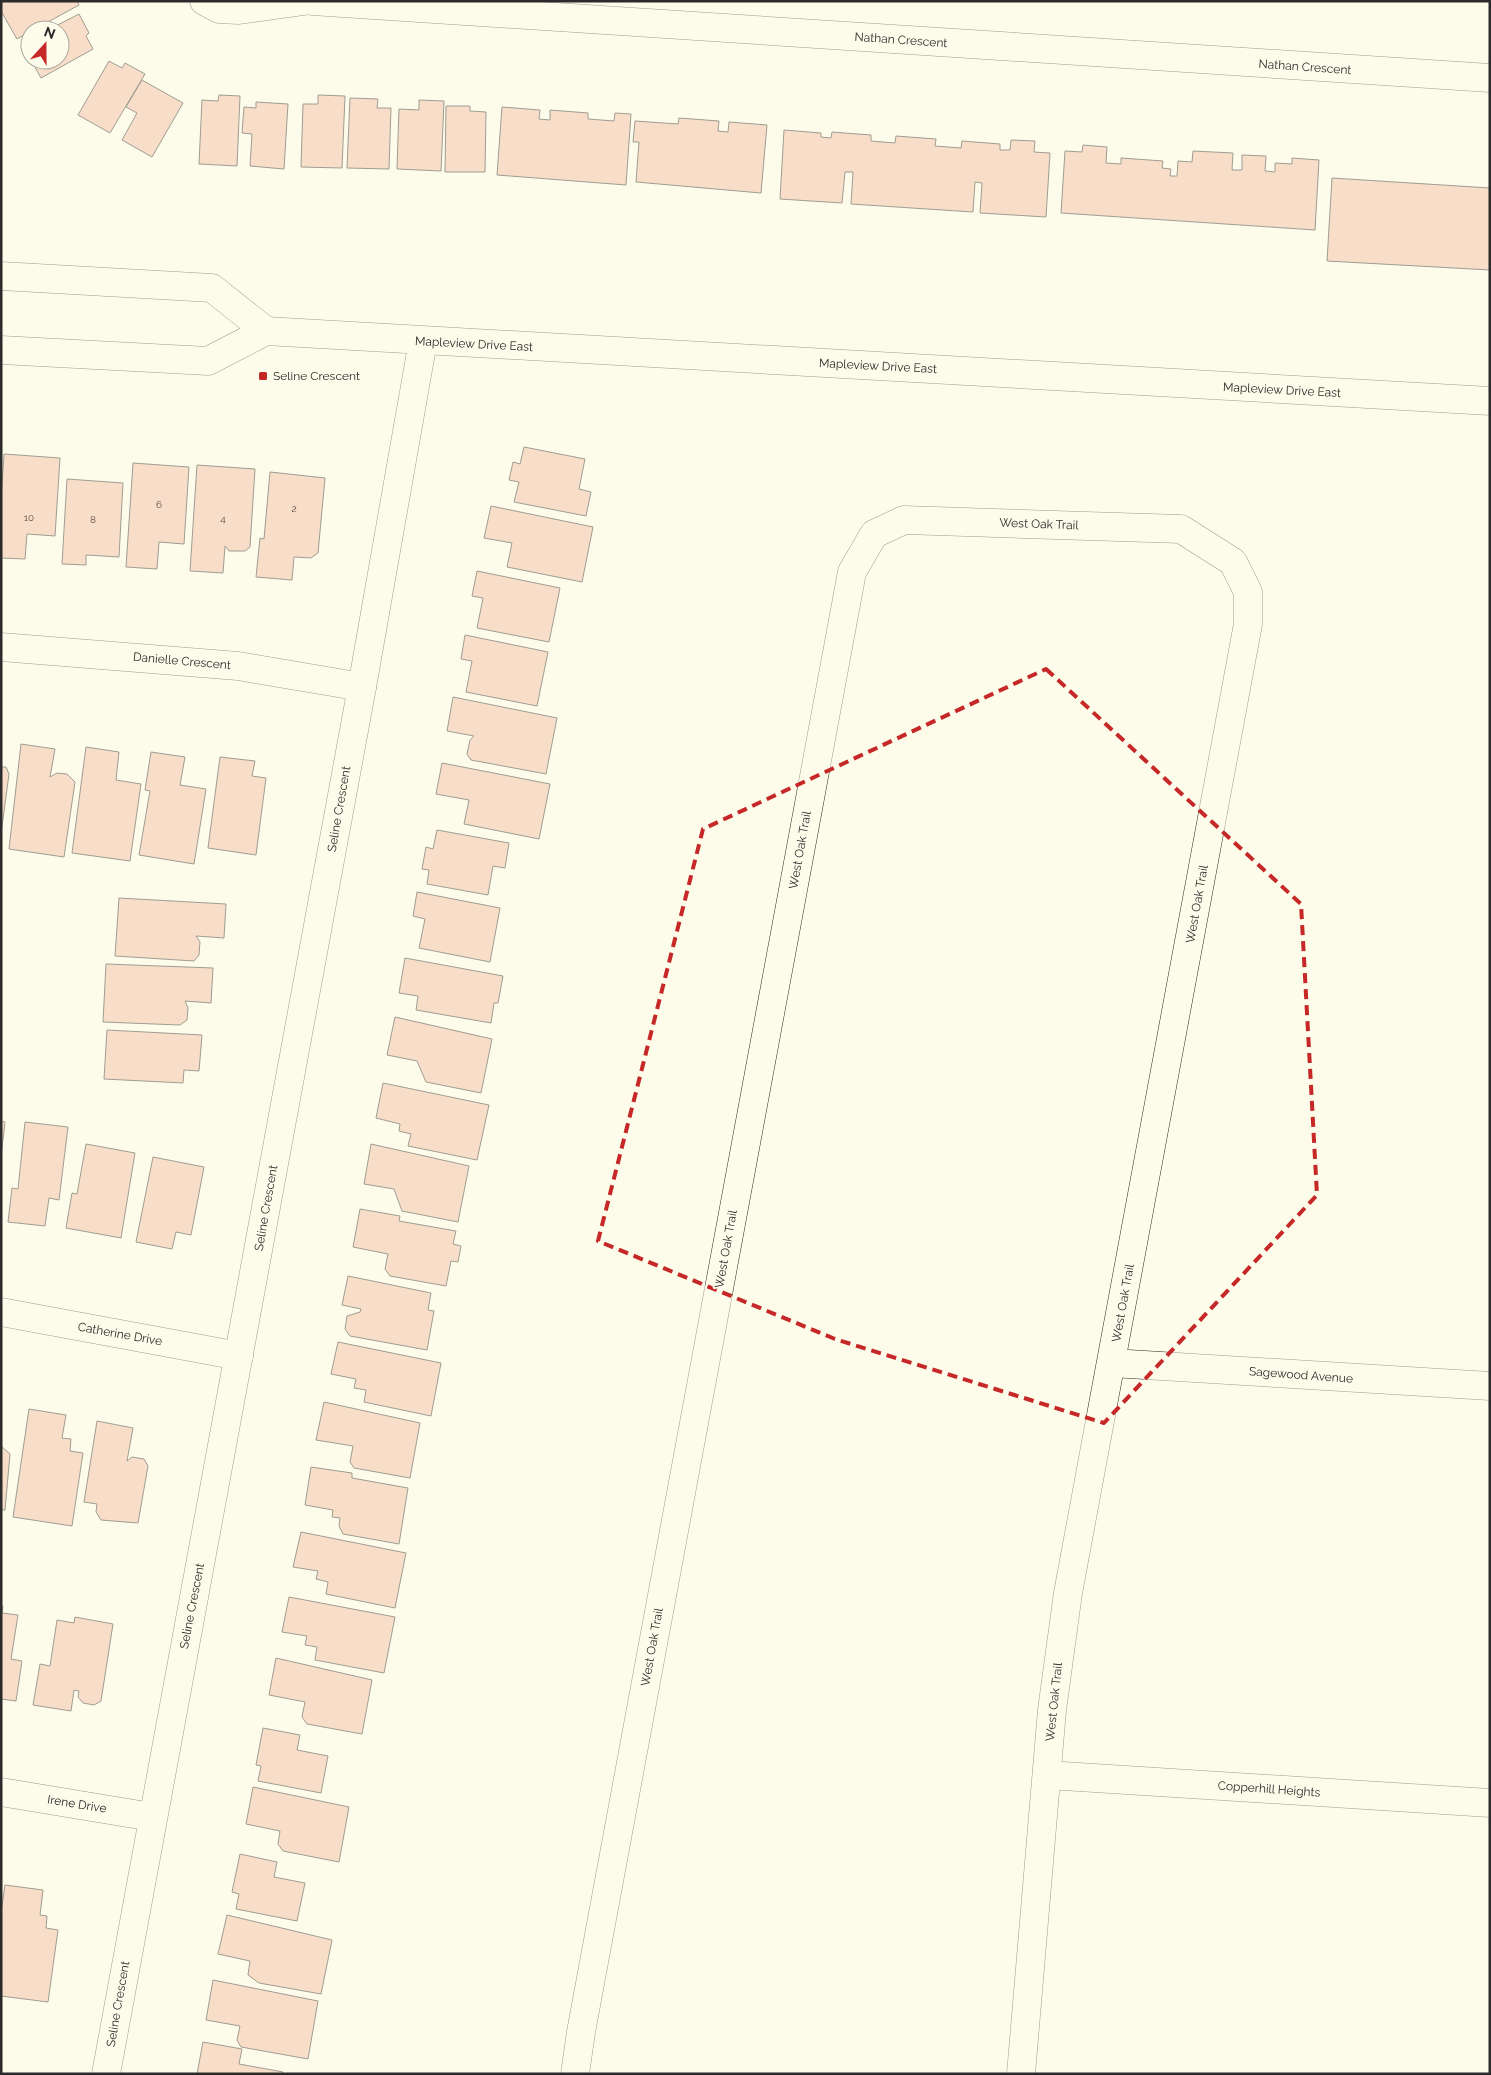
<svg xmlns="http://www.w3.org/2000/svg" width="1491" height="2075" font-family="Raleway,sans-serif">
  <rect width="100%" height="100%" fill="#fdfbea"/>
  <g fill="#f2b8a0" stroke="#2b2b2b">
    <polygon points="1,1 77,1 79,5 17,39 1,11"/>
    <polygon points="79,14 89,33 86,36 93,49 41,78 31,60 60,60 60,30 48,30"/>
    <polygon points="30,40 30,59 22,44"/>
    <polygon points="109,61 122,68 125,63 145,74 110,133 78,115"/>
    <polygon points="142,80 183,103 152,157 122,140 137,113 126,107"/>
    <polygon points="219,95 240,96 237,166 199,164 202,100 218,101"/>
    <polygon points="318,95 345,96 342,168 301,167 303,104 318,104"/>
    <polygon points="350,98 378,99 377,108 391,108 389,169 347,168"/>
    <polygon points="419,100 444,101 441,171 397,169 399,109 419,110"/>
    <polygon points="256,102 288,104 284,169 250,166 252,134 242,133 244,107 256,108"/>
    <polygon points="446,106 470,106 470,111 486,112 485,172 445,172"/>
    <polygon points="502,107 540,110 539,119 550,120 550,110 588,113 588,119 614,121 615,113 631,114 626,185 497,175"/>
    <polygon points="679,118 719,121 718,131 728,132 729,122 767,125 761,193 636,182 639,142 633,142 635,121 678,124"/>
    <polygon points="784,130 821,133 821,137 831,138 832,132 871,135 871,141 895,143 896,136 936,139 935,146 961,148 962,141 1000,144 1000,150 1010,150 1011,140 1035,141 1034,152 1050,153 1046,217 980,213 982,183 975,182 973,212 851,204 853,172 845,172 842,203 780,199"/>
    <polygon points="1083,145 1107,147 1106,163 1121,164 1121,158 1163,161 1162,168 1171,169 1170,176 1177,176 1178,161 1192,162 1193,151 1233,153 1232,170 1242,170 1242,155 1266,156 1265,171 1275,172 1275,163 1292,164 1292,158 1319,160 1315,230 1061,213 1065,151 1082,152"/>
    <polygon points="1332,178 1490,188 1490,270 1327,261"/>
    <polygon points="524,447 585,459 579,489 591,492 586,516 514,502 519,482 509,480 513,462 520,464"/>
    <polygon points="4,454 60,458 55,536 27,534 25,559 1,558 1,500"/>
    <polygon points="133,463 189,467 184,544 159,542 157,569 126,567"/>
    <polygon points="197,465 255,469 250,547 245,551 229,551 225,546 223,573 190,571"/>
    <polygon points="270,472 325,478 318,553 311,558 294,557 292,580 256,577 260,538 264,539"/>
    <polygon points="67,479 123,483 119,557 86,555 86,565 62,564"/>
    <polygon points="491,506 593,527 582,582 507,567 512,543 484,538"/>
    <polygon points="477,571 560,588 549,642 477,628 483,598 472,596"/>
    <polygon points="465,635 548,652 537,706 466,692 472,661 461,659"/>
    <polygon points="453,697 557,718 546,774 471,760 467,754 470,740 474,736 447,731"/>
    <polygon points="21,744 55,749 50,777 57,773 67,774 75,782 64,857 9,849"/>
    <polygon points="86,747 119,752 116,780 141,784 130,861 72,853"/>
    <polygon points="151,752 185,757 180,785 206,789 194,864 139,855 150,791 145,790"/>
    <polygon points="220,757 255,761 252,776 266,778 256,855 208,848"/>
    <polygon points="442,763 550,784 539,839 464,824 469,800 436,794"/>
    <polygon points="1,767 6,767 9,774 1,834"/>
    <polygon points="437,830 509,843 505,868 493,866 488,895 427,884 429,870 422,869 426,847 433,849"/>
    <polygon points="417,892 500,908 490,962 419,948 425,919 413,916"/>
    <polygon points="119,898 226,904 224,938 196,936 200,942 199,955 194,961 115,956"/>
    <polygon points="405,958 503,976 498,1003 494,1003 491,1023 416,1010 418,996 399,993"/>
    <polygon points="106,964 213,968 211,1003 185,1001 188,1008 187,1020 180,1025 103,1022"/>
    <polygon points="395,1017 492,1039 481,1093 426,1082 417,1061 387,1055"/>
    <polygon points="107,1030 202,1035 199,1071 184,1070 183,1083 104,1079"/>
    <polygon points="383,1083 489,1105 477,1160 408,1146 411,1134 399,1131 400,1124 376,1118"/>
    <polygon points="1,1121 5,1122 1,1157"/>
    <polygon points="25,1122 68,1127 59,1200 49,1198 45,1226 8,1222 12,1188 18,1189"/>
    <polygon points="86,1144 135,1153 121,1238 66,1228 72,1193 77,1194"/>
    <polygon points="371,1144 469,1166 458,1222 402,1211 394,1189 364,1184"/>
    <polygon points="153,1157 204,1167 191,1235 176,1232 172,1249 136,1242"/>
    <polygon points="360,1209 400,1216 399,1221 456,1231 453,1244 461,1246 458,1262 451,1261 446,1286 390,1276 385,1269 388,1254 353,1247"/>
    <polygon points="348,1276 431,1293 428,1310 434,1311 427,1350 350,1336 345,1329 347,1316 360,1312 361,1309 342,1305"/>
    <polygon points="338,1342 441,1363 431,1416 364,1402 366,1390 354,1388 356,1379 331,1374"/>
    <polygon points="324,1402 420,1423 410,1478 354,1468 350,1462 353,1446 316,1440"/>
    <polygon points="29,1409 66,1415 62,1438 71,1439 70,1451 83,1453 72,1526 13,1517"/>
    <polygon points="97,1421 133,1428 127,1461 132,1457 144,1459 148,1466 138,1523 101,1520 96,1512 97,1504 84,1502"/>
    <polygon points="1,1446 10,1454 5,1510 1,1510"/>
    <polygon points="311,1467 352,1473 352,1478 408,1488 399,1544 343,1534 339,1526 340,1518 332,1517 333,1510 305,1505"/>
    <polygon points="301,1532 406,1553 395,1608 326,1594 328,1582 316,1579 318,1571 293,1567"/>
    <polygon points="289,1597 395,1617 384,1673 315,1660 317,1647 305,1645 307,1636 282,1632"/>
    <polygon points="1,1606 3,1606 2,1613 18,1615 11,1659 22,1661 16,1701 1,1699"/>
    <polygon points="75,1617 113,1624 101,1701 94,1705 83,1703 78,1697 79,1691 74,1690 71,1711 33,1705 40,1664 50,1666 57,1620 74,1623"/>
    <polygon points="276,1658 372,1680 362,1734 307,1724 302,1717 305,1702 269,1695"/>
    <polygon points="263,1728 300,1735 297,1750 328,1756 321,1793 258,1781 261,1766 256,1765"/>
    <polygon points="253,1787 349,1807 339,1862 283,1851 278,1844 280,1831 246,1824"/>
    <polygon points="240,1854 277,1862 274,1877 305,1883 297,1921 236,1909 239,1894 232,1892"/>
    <polygon points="5,1885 43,1890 40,1915 47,1916 46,1928 58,1930 48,2002 1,1996 1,1913"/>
    <polygon points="227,1915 332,1940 321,1994 259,1983 248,1975 250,1961 218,1954"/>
    <polygon points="213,1980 318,2001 308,2059 241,2047 237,2040 240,2026 206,2020"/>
    <polygon points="203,2042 242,2049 239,2064 283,2072 283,2074 197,2074"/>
  </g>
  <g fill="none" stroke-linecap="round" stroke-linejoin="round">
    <g stroke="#2b2b2b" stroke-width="29">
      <g id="minor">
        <polyline points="204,1 219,9 239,10 304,1"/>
        <polyline points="312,1 1490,78"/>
        <polyline points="1,647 238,666 362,687"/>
        <polyline points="1,1312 239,1356"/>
        <polyline points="1112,1363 1490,1386"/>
        <polyline points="1047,1775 1490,1803"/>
        <polyline points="1,1792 152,1817"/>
        <polyline points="106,2074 362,687 423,341"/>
        <polyline points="575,2074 581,2032 852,572 874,534 904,520 1181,529 1233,562 1248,592 1248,624 1068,1593 1052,1710 1021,2074"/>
      </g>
    </g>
    <g stroke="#2b2b2b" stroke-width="29">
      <g id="primary">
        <polyline points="1,276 212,288 266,331"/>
        <polyline points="1,350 208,361 266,331 1490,401"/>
      </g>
    </g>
    <use href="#minor" stroke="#fdfbea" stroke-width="28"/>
    <use href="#primary" stroke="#fdfbea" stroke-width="28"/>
  </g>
  <path d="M0 0H1491V2075H0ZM 1046,669 L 1301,904 L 1317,1195 L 1104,1423 L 835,1339 L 598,1241 L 703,829 Z" fill="#fdfbea" fill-opacity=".55" fill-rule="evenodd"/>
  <path fill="none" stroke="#c62828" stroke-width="4" stroke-dasharray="10 6" stroke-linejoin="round" d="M 1046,669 L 1301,904 L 1317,1195 L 1104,1423 L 835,1339 L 598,1241 L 703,829 Z"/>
  <rect fill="#c62828" stroke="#fdfbea" stroke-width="2" x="258" y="371" width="10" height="10" rx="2.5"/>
  <g text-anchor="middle" stroke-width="4" stroke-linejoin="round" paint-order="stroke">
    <g font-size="10" fill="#5d4e48">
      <text x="159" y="508">6</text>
      <text x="294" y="512">2</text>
      <text x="29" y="521">10</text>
      <text x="223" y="522">4</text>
      <text x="93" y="523">8</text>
    </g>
    <g font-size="12" fill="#2b2b2b" stroke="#fdfbea">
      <text transform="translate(901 40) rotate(4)" y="4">Nathan Crescent</text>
      <text transform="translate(1305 67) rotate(4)" y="4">Nathan Crescent</text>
      <text transform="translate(474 344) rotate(3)" y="4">Mapleview Drive East</text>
      <text transform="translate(878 366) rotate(3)" y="4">Mapleview Drive East</text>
      <text transform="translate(1282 390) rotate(3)" y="4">Mapleview Drive East</text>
      <text transform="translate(1039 524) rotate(2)" y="4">West Oak Trail</text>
      <text transform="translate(182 661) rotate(5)" y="4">Danielle Crescent</text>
      <text transform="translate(339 809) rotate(-80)" y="4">Seline Crescent</text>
      <text transform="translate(800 850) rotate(-80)" y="4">West Oak Trail</text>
      <text transform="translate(1197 904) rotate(-80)" y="4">West Oak Trail</text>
      <text transform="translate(266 1208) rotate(-80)" y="4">Seline Crescent</text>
      <text transform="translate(726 1249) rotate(-80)" y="4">West Oak Trail</text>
      <text transform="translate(1123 1303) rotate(-80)" y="4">West Oak Trail</text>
      <text transform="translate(120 1334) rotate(10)" y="4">Catherine Drive</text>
      <text transform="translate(1301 1375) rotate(4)" y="4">Sagewood Avenue</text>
      <text transform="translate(192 1606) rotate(-79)" y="4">Seline Crescent</text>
      <text transform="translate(652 1647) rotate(-80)" y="4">West Oak Trail</text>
      <text transform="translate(1054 1702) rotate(-84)" y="4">West Oak Trail</text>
      <text transform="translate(1269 1789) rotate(4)" y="4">Copperhill Heights</text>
      <text transform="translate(77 1804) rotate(9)" y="4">Irene Drive</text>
      <text transform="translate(118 2004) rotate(-80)" y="4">Seline Crescent</text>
    </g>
    <g font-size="12" fill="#2b2b2b" stroke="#fdfbea" text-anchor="start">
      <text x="273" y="380">Seline Crescent</text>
    </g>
  </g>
  <rect width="1491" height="2075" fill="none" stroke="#2b2b2b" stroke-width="5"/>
  <g transform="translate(45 45) rotate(21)"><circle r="24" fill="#fdfbea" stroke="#a9a89e"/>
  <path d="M0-4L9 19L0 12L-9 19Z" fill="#c62828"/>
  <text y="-8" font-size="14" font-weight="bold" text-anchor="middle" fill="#2b2b2b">N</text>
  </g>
</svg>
